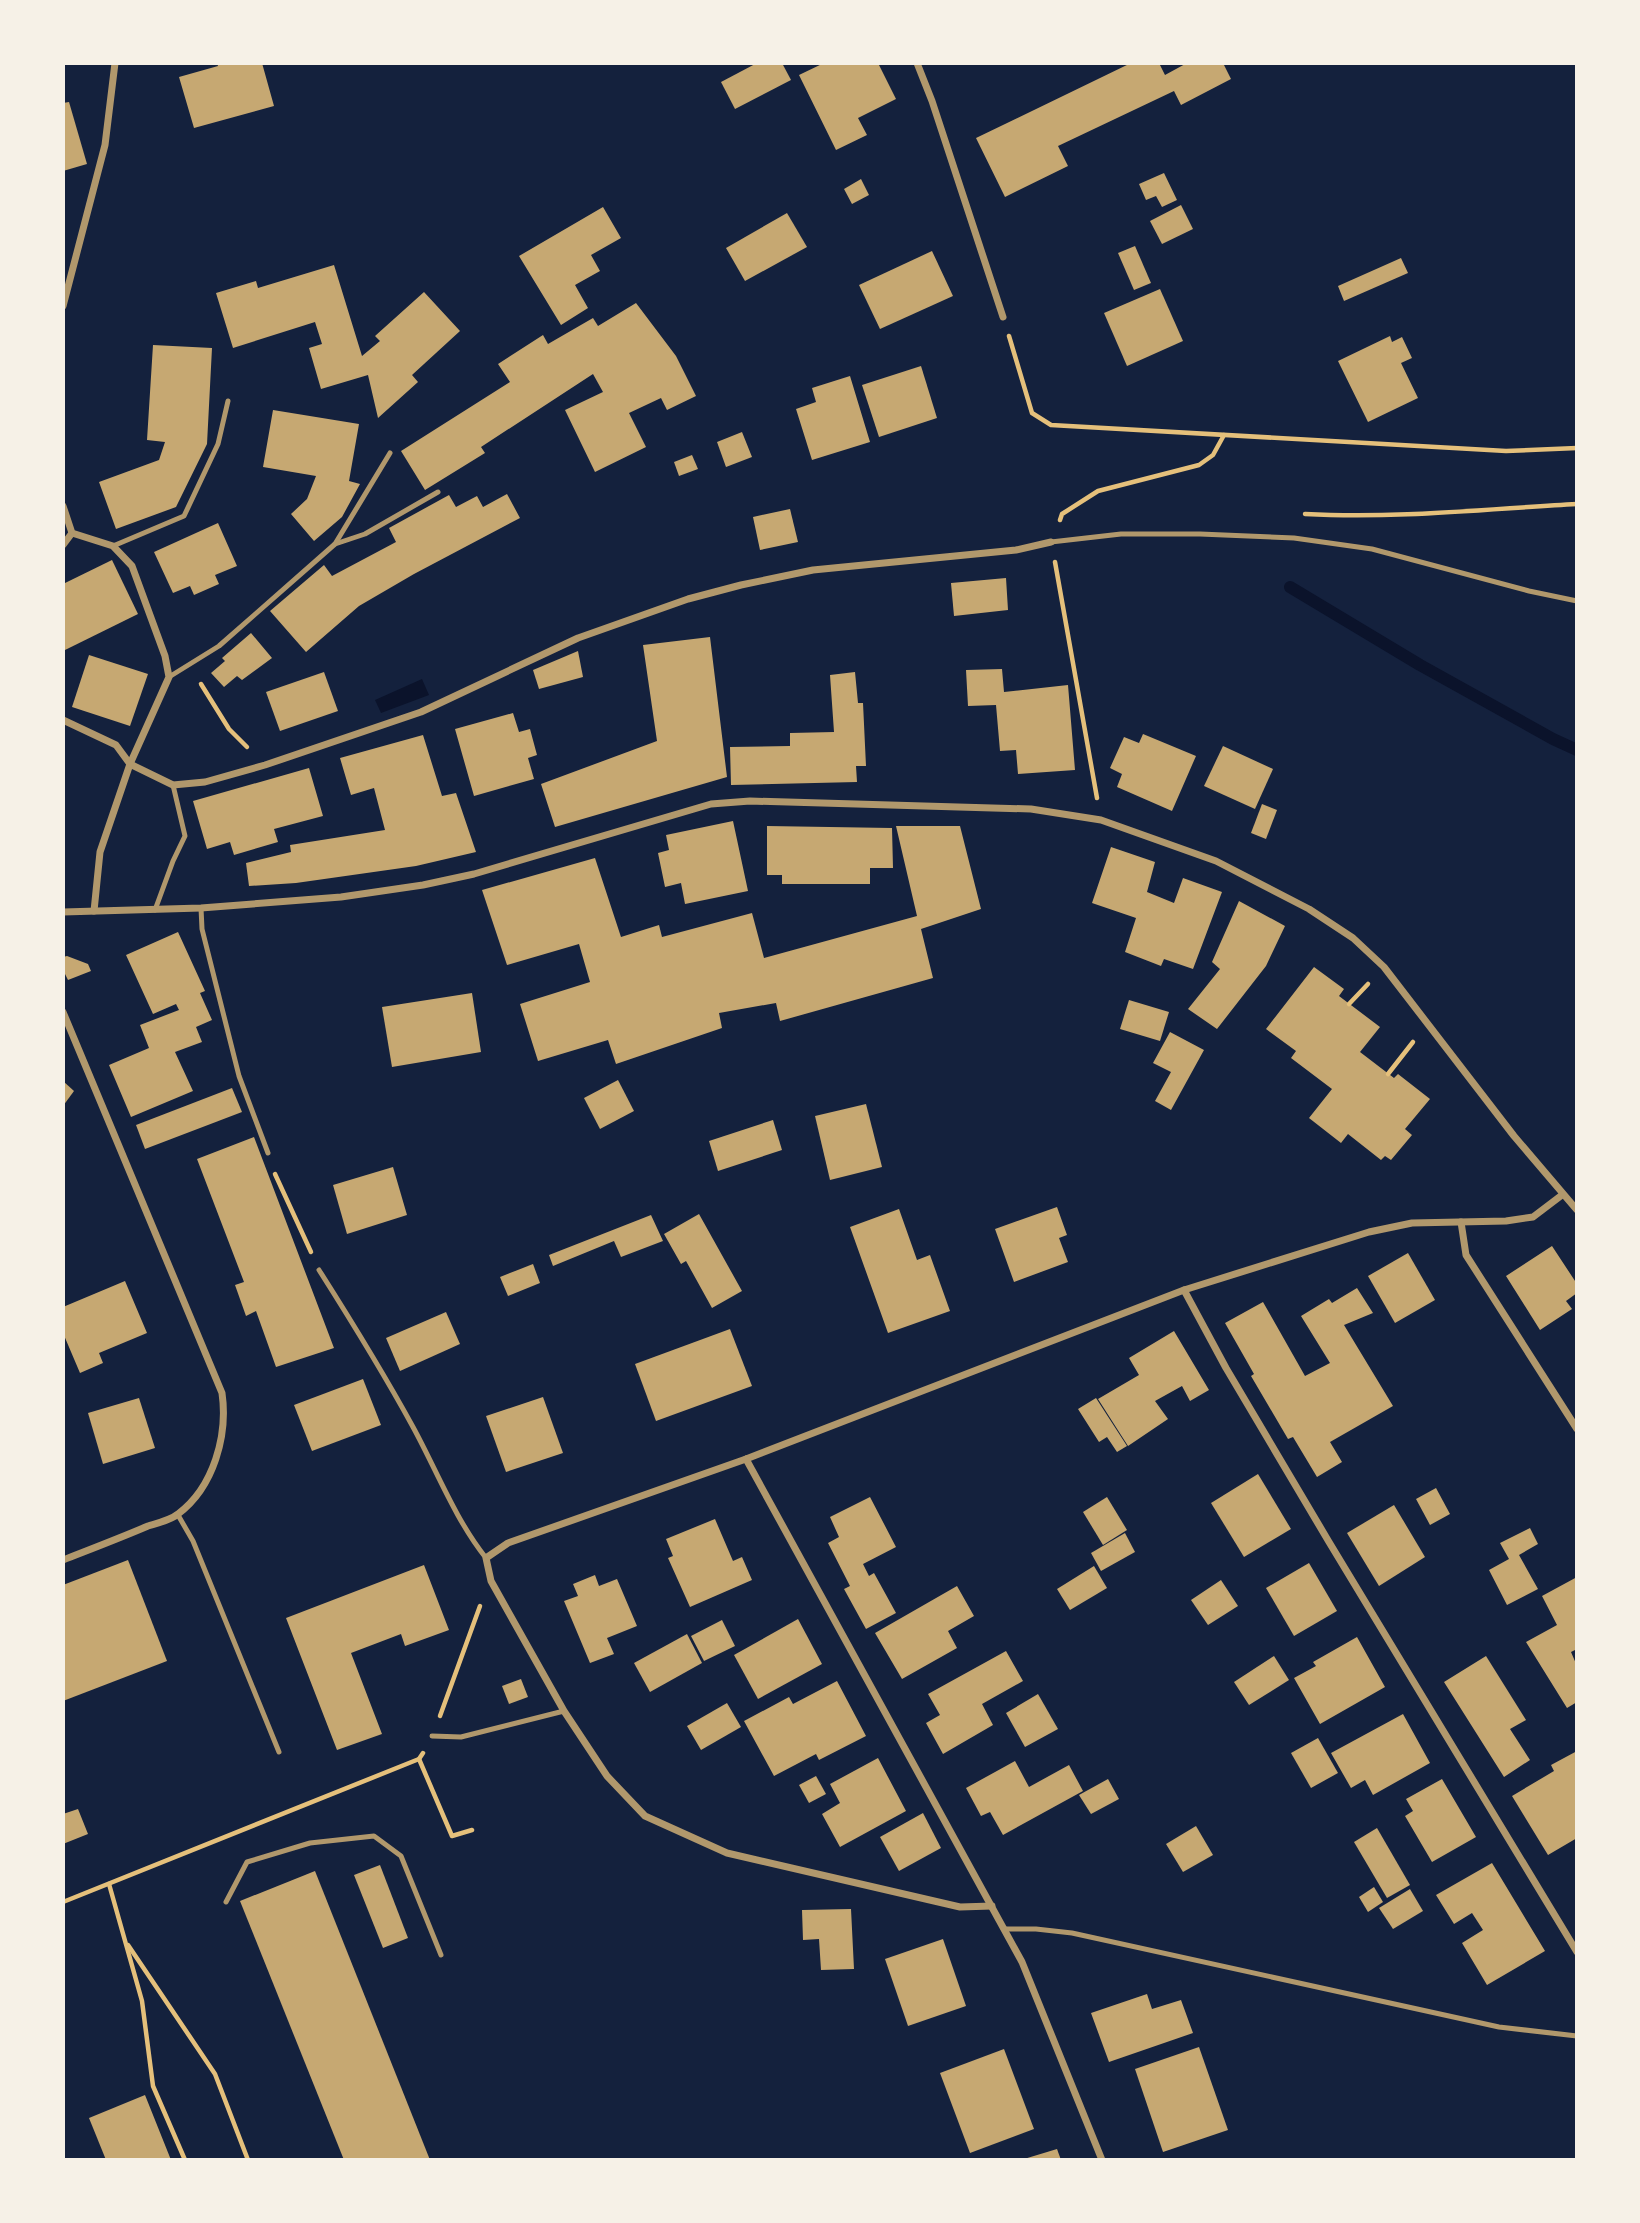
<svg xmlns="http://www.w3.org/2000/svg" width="1640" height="2223" font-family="'Roboto Condensed',sans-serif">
  <rect width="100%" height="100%" fill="#14213d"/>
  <polygon fill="#0b132b" points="422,679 429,695 381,713 375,700"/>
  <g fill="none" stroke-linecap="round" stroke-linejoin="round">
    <polyline stroke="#0b132b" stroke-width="12" points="1290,587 1420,665 1553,739 1577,750"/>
  </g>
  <g fill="#c6a872">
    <polygon points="217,63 262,63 274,106 194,128 179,77 218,66"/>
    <polygon points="757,63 782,63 791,80 735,109 721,82"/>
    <polygon points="824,63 878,63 896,99 858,118 867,135 836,150 799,75"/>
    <polygon points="1131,63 1159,63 1165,75 1187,63 1223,63 1231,79 1181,105 1174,91 1058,146 1068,166 1005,197 976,138"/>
    <polygon points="69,102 87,164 63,171 63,103"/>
    <polygon points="1164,173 1177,200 1162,207 1156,196 1146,200 1139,184"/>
    <polygon points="861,179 869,195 852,204 844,189"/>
    <polygon points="1181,205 1193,229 1162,244 1150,221"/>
    <polygon points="603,207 621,238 591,255 600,271 575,285 588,308 561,325 519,256"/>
    <polygon points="787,213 807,247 745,281 726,248"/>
    <polygon points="1135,246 1151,283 1134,290 1118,253"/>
    <polygon points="932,251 953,296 880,329 859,285"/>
    <polygon points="1401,258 1408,273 1344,301 1338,286"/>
    <polygon points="334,265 362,356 380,341 375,336 424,292 460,331 412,375 418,382 378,418 368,375 321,389 309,348 322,344 315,322 233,348 216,293 256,281 258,288"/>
    <polygon points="1160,289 1183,341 1127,366 1104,313"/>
    <polygon points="636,303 676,356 696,396 667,410 661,398 629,413 646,447 595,472 565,410 603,392 593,374 481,447 485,453 425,490 401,451 510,382 498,364 543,335 548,344 593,318 598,326"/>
    <polygon points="1390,336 1392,342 1402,337 1412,358 1401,363 1418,398 1368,422 1338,361"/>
    <polygon points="153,345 212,348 207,444 176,507 116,529 99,482 159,460 165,442 147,440"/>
    <polygon points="921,366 937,418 879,437 862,385"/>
    <polygon points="850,376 870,442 812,460 796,409 816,402 812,388"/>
    <polygon points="273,410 359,424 349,481 360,484 342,517 314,541 291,514 307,499 316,476 263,467"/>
    <polygon points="742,432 752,457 726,467 717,442"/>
    <polygon points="692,455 698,469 679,476 674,462"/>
    <polygon points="507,494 520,518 414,574 359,606 306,652 270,611 324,565 332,576 396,542 389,528 449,495 456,507 477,496 483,507"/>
    <polygon points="790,509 798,542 760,550 753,517"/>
    <polygon points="218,523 237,566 215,575 219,584 194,595 190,586 173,593 154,552"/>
    <polygon points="112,560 138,614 63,651 63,584"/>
    <polygon points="1006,578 1008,610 954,616 951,583"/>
    <polygon points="251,633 272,658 242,680 237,676 224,687 211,673 225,661 222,658"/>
    <polygon points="710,637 727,777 555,827 541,784 657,741 643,645"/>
    <polygon points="578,651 583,677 539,689 533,670"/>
    <polygon points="89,655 148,674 130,726 72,707"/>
    <polygon points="1002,669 1004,692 1068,685 1075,770 1018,774 1016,750 1000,751 996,705 968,706 966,670"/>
    <polygon points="324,672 338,711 280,731 266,692"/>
    <polygon points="855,672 858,703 863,703 866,766 856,766 857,782 731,785 730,747 790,746 790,733 834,732 830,675"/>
    <polygon points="513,713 519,732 530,729 537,755 528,758 534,779 474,796 455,729"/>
    <polygon points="1143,734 1196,756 1172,811 1117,787 1122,774 1110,768 1124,737 1139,743"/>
    <polygon points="423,735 442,796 456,793 476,852 416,866 296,883 249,886 246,863 291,852 290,845 385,830 374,788 351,795 340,758"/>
    <polygon points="1223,746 1273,769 1255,809 1204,786"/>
    <polygon points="309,768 323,816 274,829 278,842 234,855 230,842 207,849 193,801"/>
    <polygon points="1262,804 1277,810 1266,839 1251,833"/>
    <polygon points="733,821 748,891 685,904 681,883 665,887 658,853 669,850 666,835"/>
    <polygon points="767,826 892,828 893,868 870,868 870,884 782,884 782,875 767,875"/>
    <polygon points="896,826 960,826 981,909 921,929 933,978 780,1021 776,1003 719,1013 722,1028 616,1064 608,1040 538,1061 520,1004 590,982 579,944 507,965 482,890 595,858 621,937 659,925 662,937 752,913 764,958 917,916"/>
    <polygon points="1111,847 1155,862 1147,892 1174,903 1183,878 1222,892 1193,969 1164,959 1161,966 1125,952 1136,918 1092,903"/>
    <polygon points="1239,901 1285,926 1266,966 1217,1029 1188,1009 1220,969 1212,962"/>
    <polygon points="178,932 205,991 200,993 212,1020 196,1027 202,1042 175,1052 193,1091 131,1117 109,1065 149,1048 140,1025 179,1010 176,1004 153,1014 126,955"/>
    <polygon points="67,956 88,964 91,971 68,980 63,970 63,957"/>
    <polygon points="1314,967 1344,989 1339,996 1380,1027 1360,1052 1394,1078 1398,1074 1430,1099 1405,1129 1412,1135 1391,1160 1385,1156 1381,1160 1348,1134 1341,1143 1309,1118 1332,1089 1291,1058 1296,1051 1266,1029"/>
    <polygon points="472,993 481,1052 392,1067 382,1007"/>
    <polygon points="1129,1000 1169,1012 1160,1041 1120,1029"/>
    <polygon points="1170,1032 1204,1050 1171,1110 1155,1101 1171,1072 1153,1063"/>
    <polygon points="618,1080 634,1111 600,1129 584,1098"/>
    <polygon points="63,1081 74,1091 63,1106"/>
    <polygon points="232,1088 242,1112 145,1149 136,1125"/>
    <polygon points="866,1104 882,1167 830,1180 815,1116"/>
    <polygon points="773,1120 782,1150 718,1171 709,1141"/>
    <polygon points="254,1137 334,1348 276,1367 256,1311 246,1316 235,1285 244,1282 197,1159"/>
    <polygon points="393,1167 407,1215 347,1234 333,1185"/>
    <polygon points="1057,1207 1067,1235 1059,1238 1068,1262 1014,1282 995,1229"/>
    <polygon points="899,1209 917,1260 930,1255 950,1311 888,1333 850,1227"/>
    <polygon points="699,1214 742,1291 712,1308 686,1261 681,1264 664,1234"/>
    <polygon points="651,1215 663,1241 621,1257 614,1241 553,1266 549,1255"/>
    <polygon points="1552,1246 1577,1284 1577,1293 1566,1301 1572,1309 1540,1330 1506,1276"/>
    <polygon points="1408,1253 1435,1300 1395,1323 1368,1276"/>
    <polygon points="533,1264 540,1283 508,1296 500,1277"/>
    <polygon points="125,1281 147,1333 99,1353 103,1363 80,1373 63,1333 63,1307"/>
    <polygon points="1357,1288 1373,1313 1344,1325 1393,1406 1330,1442 1342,1462 1317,1477 1293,1437 1288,1439 1251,1376 1254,1374 1225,1323 1263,1302 1305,1376 1330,1363 1301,1316 1329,1299 1332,1303"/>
    <polygon points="446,1312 460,1344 400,1371 386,1338"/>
    <polygon points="730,1329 752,1386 656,1421 635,1364"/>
    <polygon points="1174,1331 1209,1390 1190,1401 1182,1386 1155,1401 1168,1419 1128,1446 1098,1399 1139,1375 1129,1358"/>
    <polygon points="363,1379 381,1425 312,1451 294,1405"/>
    <polygon points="543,1397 563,1453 506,1472 486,1416"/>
    <polygon points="139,1398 155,1448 103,1464 88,1413"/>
    <polygon points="1096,1398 1127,1446 1117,1452 1107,1437 1099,1442 1078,1409"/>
    <polygon points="1258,1474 1291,1529 1244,1557 1211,1503"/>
    <polygon points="1436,1488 1450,1514 1430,1525 1416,1499"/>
    <polygon points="870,1497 896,1547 863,1564 869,1576 874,1573 896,1613 866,1629 844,1589 850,1586 828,1543 839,1537 830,1517"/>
    <polygon points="1107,1497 1127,1530 1103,1545 1083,1512"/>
    <polygon points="1394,1505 1425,1557 1379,1586 1347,1533"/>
    <polygon points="715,1519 733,1561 742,1557 752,1580 690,1607 668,1558 673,1556 666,1539"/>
    <polygon points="1530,1528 1538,1544 1519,1555 1538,1589 1507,1605 1489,1570 1509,1559 1500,1543"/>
    <polygon points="1125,1533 1135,1552 1101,1571 1091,1553"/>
    <polygon points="128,1560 167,1661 63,1701 63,1585"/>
    <polygon points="1309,1563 1337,1611 1294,1636 1266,1588"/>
    <polygon points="424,1565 449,1630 405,1646 401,1634 351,1653 382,1734 337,1750 286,1618"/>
    <polygon points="1094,1566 1107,1588 1070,1610 1057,1589"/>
    <polygon points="595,1575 599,1586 617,1579 637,1626 607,1638 614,1654 590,1663 564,1601 578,1596 573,1584"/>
    <polygon points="1577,1577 1577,1649 1571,1652 1577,1666 1577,1702 1567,1708 1526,1642 1557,1625 1542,1596"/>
    <polygon points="1221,1580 1238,1606 1208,1625 1191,1600"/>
    <polygon points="957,1586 974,1616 948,1631 957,1648 902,1679 875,1633"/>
    <polygon points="798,1619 822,1664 758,1699 734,1655"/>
    <polygon points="722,1620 735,1646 704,1661 691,1636"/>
    <polygon points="687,1634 702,1663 650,1692 634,1663"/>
    <polygon points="1357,1637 1385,1687 1320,1724 1294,1678 1316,1666 1313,1662"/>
    <polygon points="1006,1651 1023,1681 982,1704 993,1725 943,1754 926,1723 940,1715 928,1694"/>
    <polygon points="1274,1656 1289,1680 1249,1705 1234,1682"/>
    <polygon points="1486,1656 1526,1720 1510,1729 1530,1760 1504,1777 1444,1682"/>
    <polygon points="521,1679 528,1697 509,1704 502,1686"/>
    <polygon points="837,1681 866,1736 819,1760 816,1754 774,1776 744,1721 789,1697 793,1704"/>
    <polygon points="1038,1694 1058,1729 1025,1747 1006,1713"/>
    <polygon points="727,1703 741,1727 701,1750 687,1726"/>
    <polygon points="1403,1714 1430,1763 1373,1795 1365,1780 1351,1788 1331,1753"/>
    <polygon points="1318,1738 1338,1773 1311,1788 1291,1753"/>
    <polygon points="1577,1751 1577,1838 1548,1855 1512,1796 1554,1771 1551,1765"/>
    <polygon points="878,1758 906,1811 840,1847 822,1814 840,1803 830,1784"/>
    <polygon points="1015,1761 1029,1787 1069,1765 1083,1791 1003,1835 990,1812 981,1816 966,1788"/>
    <polygon points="816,1776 826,1794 809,1803 799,1785"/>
    <polygon points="1108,1779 1119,1799 1091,1814 1079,1795"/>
    <polygon points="1442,1779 1476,1837 1432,1862 1405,1816 1413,1811 1406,1799"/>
    <polygon points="78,1809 88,1834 63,1844 63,1814"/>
    <polygon points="923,1813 941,1848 899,1871 880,1837"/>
    <polygon points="1196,1826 1213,1855 1183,1872 1166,1844"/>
    <polygon points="1377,1828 1410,1885 1387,1898 1354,1842"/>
    <polygon points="1492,1863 1545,1951 1487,1985 1462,1943 1483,1930 1472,1913 1454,1924 1436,1895"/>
    <polygon points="380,1865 408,1938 383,1948 354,1875"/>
    <polygon points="315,1871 430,2160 344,2160 240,1901"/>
    <polygon points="1374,1887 1383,1902 1368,1912 1359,1897"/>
    <polygon points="1410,1889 1423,1911 1393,1929 1379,1908"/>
    <polygon points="851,1909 854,1969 821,1970 819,1939 803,1940 802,1910"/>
    <polygon points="943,1939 966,2006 908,2026 885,1959"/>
    <polygon points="1147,1994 1152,2009 1181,2000 1193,2033 1109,2062 1091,2013"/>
    <polygon points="1199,2047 1228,2130 1163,2152 1135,2069"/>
    <polygon points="1004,2049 1034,2129 970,2153 940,2073"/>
    <polygon points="145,2095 171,2160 106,2160 89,2118"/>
    <polygon points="1057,2149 1061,2160 1024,2160 1024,2159"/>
  </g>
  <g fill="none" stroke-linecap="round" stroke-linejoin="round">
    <g stroke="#e5c07b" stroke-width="4.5">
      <polyline points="1009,336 1032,413 1051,425 1506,451 1577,448"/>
      <path d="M 1305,514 C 1396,519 1487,509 1577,504"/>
      <polyline points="1060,520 1062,514 1098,491 1199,465 1213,455 1224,435"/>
      <polyline points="1055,562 1097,798"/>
      <polyline points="201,684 229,729 247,747"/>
      <polyline points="1349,1004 1368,984"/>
      <polyline points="1388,1074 1413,1042"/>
      <polyline points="275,1174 311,1252"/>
      <polyline points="440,1716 480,1606"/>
      <polyline points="419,1759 452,1836 472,1830"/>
      <polyline points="109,1884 142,2001 153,2086 185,2160"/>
      <polyline points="63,1902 419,1759 423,1753"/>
      <polyline points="128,1945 215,2074 248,2160"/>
    </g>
    <g stroke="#b1986c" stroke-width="5">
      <polyline points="1051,542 1121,534 1200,534 1294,538 1372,549 1529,591 1577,601"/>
      <polyline points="335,544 365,534 438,492"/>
      <polyline points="113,546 184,516 218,444 228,401"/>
      <polyline points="169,677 219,646 335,544 390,453"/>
      <polyline points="201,908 202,929 239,1076 268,1153"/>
      <polyline points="155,910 173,861 185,836 173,785"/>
      <path d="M 319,1270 C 352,1322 384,1374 413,1427 C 437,1471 455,1519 486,1558"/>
      <polyline points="178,1515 193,1541 279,1752"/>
      <polyline points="432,1736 461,1737 564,1711"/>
      <polyline points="226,1902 247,1862 310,1843 374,1836 401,1856 441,1955"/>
      <polyline points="1004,1929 1036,1929 1072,1933 1499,2027 1577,2036"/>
    </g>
    <g stroke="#b1986c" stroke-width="7">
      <polyline points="917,63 932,101 1003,317"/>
      <polyline points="63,306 105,145 115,63"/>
      <polyline points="63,506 72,533 113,546 132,566 165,656 169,677 130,764 100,852 94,911"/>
      <polyline points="63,545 72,533"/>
      <polyline points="63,720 116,745 130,764 173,785 205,782 265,765 421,712 578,638 688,599 741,585 813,570 1016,550 1051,542"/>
      <polyline points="63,912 201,908 341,897 423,885 474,874 711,804 750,801 1031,809 1101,820 1216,861 1309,909 1353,938 1384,967 1514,1136 1577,1210"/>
      <path d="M 63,1012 L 222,1393 C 228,1435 214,1487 178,1514 C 171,1520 158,1523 148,1526 C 120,1538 91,1549 63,1560"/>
      <polyline points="1461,1222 1466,1255 1577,1429"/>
      <polyline points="1184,1290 1226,1368 1329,1542 1577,1952"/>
      <polyline points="746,1459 1022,1962 1102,2160"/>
      <polyline points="992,1906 960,1907 727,1853 645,1816 607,1776 564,1711 491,1581 486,1558 508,1543 746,1459 1184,1290 1369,1232 1412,1223 1506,1221 1533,1217 1562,1195"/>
    </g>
  </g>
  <rect width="1640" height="2223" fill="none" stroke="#f6f1e7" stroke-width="130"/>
</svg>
